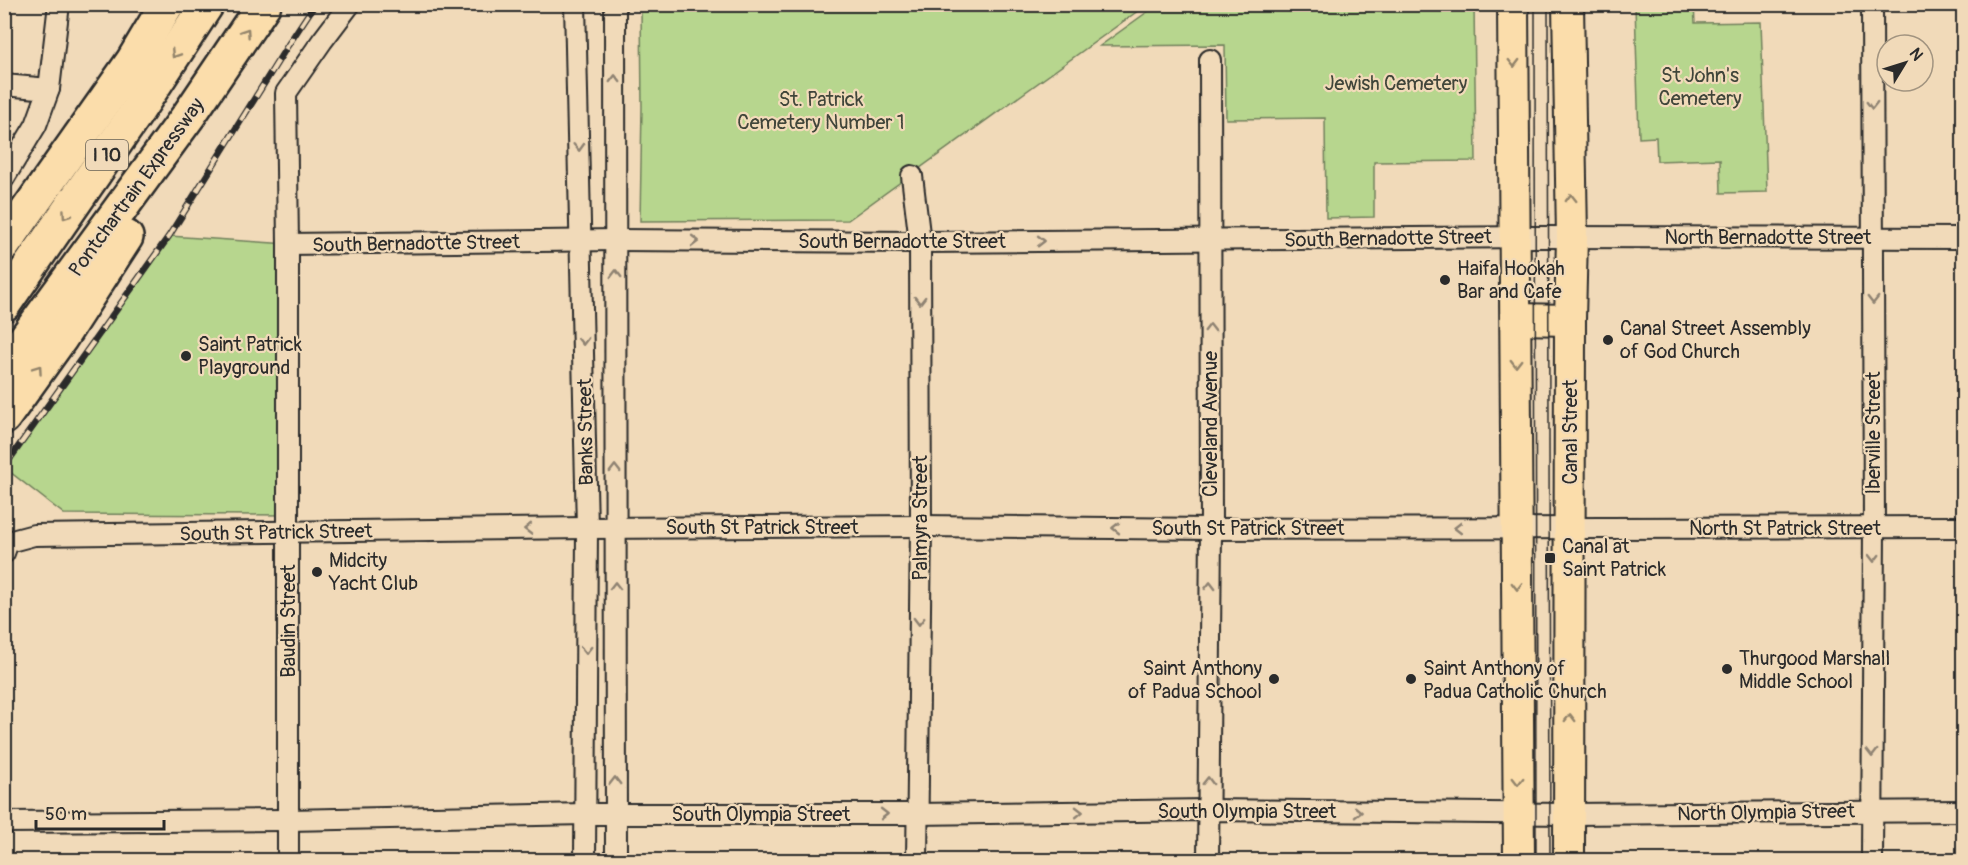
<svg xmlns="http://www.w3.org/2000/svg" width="1968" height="865" font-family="Pangolin,sans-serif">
  <rect width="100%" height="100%" fill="#f1dab9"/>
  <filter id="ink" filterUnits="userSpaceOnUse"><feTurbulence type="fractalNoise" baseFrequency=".0167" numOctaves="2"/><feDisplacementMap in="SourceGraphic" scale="12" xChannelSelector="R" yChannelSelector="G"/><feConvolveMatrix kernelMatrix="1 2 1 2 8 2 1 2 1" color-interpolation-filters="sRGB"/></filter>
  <g filter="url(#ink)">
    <g fill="#b7d68e" stroke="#71805c" stroke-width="1.5">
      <polygon points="641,5 1146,5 848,220 640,221 642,107"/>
      <polygon points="1157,5 1474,5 1476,161 1374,162 1374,217 1326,218 1325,118 1226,119 1225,45 1100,46"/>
      <polygon points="1635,5 1694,5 1695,23 1761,22 1767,192 1721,193 1720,159 1657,161 1656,137 1639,138"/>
      <polygon points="169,236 288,244 289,515 64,514 5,468"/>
    </g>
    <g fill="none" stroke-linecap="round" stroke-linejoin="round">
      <g stroke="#2b2b2b" stroke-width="24">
        <g id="minor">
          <polyline points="575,4 587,528 585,860"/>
          <polyline points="615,4 616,860"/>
          <polyline points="1872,4 1874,528 1872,860"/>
          <polyline points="4,85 49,89"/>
          <polyline points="912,176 920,242 921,526 917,860"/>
          <polyline points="4,178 36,125 49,89 59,4"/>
          <polyline points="288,244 616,240 920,242 1535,237 1964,238"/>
          <polyline points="4,553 8,542 34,535 587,528 921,526 1211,529 1964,527"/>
          <polyline points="4,822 288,820 585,814 916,814 1208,810 1569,814 1964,811"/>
          <polyline points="288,860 288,244 286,93 322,41 350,4"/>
          <polyline points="1208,860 1211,529 1210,60"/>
        </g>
      </g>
      <g stroke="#2b2b2b" stroke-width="34">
        <g id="primary">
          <polyline points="1513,4 1519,860"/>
          <polyline points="1568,4 1572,237 1570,320 1569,860"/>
          <polyline points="1516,319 1570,320"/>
        </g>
      </g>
      <g stroke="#2b2b2b" stroke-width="38">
        <g id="motorway">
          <polyline points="4,244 133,61 167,4"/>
          <polyline points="4,304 136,113 207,4"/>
          <polyline points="4,368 189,115 264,4"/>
          <polyline points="4,417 60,339 126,237"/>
        </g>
      </g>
      <use href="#minor" stroke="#f1dab9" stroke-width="20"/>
      <use href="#primary" stroke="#fbddab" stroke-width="30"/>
      <use href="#motorway" stroke="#fbddab" stroke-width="33"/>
      <g stroke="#2b2b2b" stroke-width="1.5">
        <polyline points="1535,4 1536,860"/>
        <polyline points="1548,4 1550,860"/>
      </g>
      <g stroke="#2b2b2b" stroke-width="7">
        <polyline id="rail" points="4,467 169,236 288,45 315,4"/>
      </g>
      <use href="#rail" stroke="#f1dab9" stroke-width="4.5" stroke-dasharray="14" stroke-linecap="butt"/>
    </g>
    <defs><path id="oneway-chevron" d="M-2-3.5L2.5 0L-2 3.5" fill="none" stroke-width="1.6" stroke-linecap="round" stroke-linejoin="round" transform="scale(1.5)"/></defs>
    <g stroke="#93846b">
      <use href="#oneway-chevron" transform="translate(246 32) rotate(-56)"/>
      <use href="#oneway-chevron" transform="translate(175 54) rotate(123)"/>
      <use href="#oneway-chevron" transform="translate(1514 63) rotate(89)"/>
      <use href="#oneway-chevron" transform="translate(1571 198) rotate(-91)"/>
      <use href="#oneway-chevron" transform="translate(66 215) rotate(125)"/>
      <use href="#oneway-chevron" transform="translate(1516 363) rotate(90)"/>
      <use href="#oneway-chevron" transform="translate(38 369) rotate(-55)"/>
      <use href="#oneway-chevron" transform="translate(1517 586) rotate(90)"/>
      <use href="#oneway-chevron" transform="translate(1570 718) rotate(-90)"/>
      <use href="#oneway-chevron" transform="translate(1518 781) rotate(90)"/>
    </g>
    <g stroke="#8e8272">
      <use href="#oneway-chevron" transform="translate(615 79) rotate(-90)"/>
      <use href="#oneway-chevron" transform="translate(1872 105) rotate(90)"/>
      <use href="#oneway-chevron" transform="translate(579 147) rotate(88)"/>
      <use href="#oneway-chevron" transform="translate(695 241)"/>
      <use href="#oneway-chevron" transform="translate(1041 241)"/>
      <use href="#oneway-chevron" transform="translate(616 274) rotate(-90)"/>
      <use href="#oneway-chevron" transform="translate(920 300) rotate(90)"/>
      <use href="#oneway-chevron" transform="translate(1873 300) rotate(90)"/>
      <use href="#oneway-chevron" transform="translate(1210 328) rotate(-90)"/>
      <use href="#oneway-chevron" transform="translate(583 341) rotate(89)"/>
      <use href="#oneway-chevron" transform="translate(615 469) rotate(-90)"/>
      <use href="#oneway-chevron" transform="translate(1116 528) rotate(-180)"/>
      <use href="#oneway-chevron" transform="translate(1458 528) rotate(180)"/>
      <use href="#oneway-chevron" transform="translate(528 529) rotate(179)"/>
      <use href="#oneway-chevron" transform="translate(1874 558) rotate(90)"/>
      <use href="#oneway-chevron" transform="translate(615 586) rotate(-90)"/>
      <use href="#oneway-chevron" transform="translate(1210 586) rotate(-89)"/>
      <use href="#oneway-chevron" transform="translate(919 621) rotate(91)"/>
      <use href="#oneway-chevron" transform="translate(586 650) rotate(90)"/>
      <use href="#oneway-chevron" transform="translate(1872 753) rotate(90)"/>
      <use href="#oneway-chevron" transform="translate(615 781) rotate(-90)"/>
      <use href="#oneway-chevron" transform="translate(1208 781) rotate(-89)"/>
      <use href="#oneway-chevron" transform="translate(1079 812) rotate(-1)"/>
      <use href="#oneway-chevron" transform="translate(1358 812) rotate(1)"/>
      <use href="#oneway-chevron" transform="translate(884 814)"/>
    </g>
  </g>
  <g fill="#2b2b2b" stroke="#f1dab9" stroke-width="2">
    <circle cx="1445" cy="280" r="6"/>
    <circle cx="1608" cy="340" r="6"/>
    <circle cx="186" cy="356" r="6"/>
    <rect x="1544" y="552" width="12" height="12" rx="3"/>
    <circle cx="317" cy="572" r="6"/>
    <circle cx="1727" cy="669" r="6"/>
    <circle cx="1274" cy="679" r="6"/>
    <circle cx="1411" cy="679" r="6"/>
  </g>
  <g text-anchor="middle" stroke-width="4.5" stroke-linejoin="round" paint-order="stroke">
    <rect fill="#f1dab9" stroke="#666056" stroke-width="1.5" x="86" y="140" width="42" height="30" rx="4.5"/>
    <g font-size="18" font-weight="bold" fill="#2b2b2b">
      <text x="107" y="161">I 10</text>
    </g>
    <g font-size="20" fill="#40453a" stroke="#f1dab9">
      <text x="1700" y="82">St John's<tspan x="1700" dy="23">Cemetery</tspan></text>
      <text x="1396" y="90">Jewish Cemetery</text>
      <text x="821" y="106">St. Patrick<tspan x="821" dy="23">Cemetery Number 1</tspan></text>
    </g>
    <g font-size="20" fill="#2b2b2b" stroke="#f1dab9">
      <text transform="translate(136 187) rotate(-54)" y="7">Pontchartrain Expressway</text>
      <text x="1768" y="244">North Bernadotte Street</text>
      <text transform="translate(1388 238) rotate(-1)" y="7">South Bernadotte Street</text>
      <text x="902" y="248">South Bernadotte Street</text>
      <text transform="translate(416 243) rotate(-1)" y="7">South Bernadotte Street</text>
      <text transform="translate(1210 424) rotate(-90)" y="7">Cleveland Avenue</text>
      <text transform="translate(585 432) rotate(-91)" y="7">Banks Street</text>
      <text transform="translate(1570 432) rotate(-90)" y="7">Canal Street</text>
      <text transform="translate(1873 433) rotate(-90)" y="7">Iberville Street</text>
      <text transform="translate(920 518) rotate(-90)" y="7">Palmyra Street</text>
      <text x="762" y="534">South St Patrick Street</text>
      <text x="1248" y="535">South St Patrick Street</text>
      <text x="1785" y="535">North St Patrick Street</text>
      <text transform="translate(276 532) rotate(-1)" y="7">South St Patrick Street</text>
      <text transform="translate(288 621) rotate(-90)" y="7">Baudin Street</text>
      <text x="1247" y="818">South Olympia Street</text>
      <text transform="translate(1766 812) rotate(-1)" y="7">North Olympia Street</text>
      <text x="761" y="821">South Olympia Street</text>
    </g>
    <g font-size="20" fill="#2b2b2b" stroke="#f1dab9" text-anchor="start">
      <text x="1457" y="275">Haifa Hookah<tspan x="1457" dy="23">Bar and Cafe</tspan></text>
      <text x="1620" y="335">Canal Street Assembly<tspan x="1620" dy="23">of God Church</tspan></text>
      <text x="198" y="351">Saint Patrick<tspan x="198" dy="23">Playground</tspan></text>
      <text x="1562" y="553">Canal at<tspan x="1562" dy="23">Saint Patrick</tspan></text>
      <text x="329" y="567">Midcity<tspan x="329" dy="23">Yacht Club</tspan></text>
      <text x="1739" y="665">Thurgood Marshall<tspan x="1739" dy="23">Middle School</tspan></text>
      <text x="1262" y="675" text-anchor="end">Saint Anthony<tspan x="1262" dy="23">of Padua School</tspan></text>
      <text x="1423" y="675">Saint Anthony of<tspan x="1423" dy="23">Padua Catholic Church</tspan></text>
    </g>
  </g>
  <rect width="1968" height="865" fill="none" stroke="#f1dab9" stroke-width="24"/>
  <rect x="12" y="12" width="1944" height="841" fill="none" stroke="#2b2b2b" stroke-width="2" filter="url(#ink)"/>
  <g transform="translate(1905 63) rotate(52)"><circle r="28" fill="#f1dab9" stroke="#a29480" stroke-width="1.5"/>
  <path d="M0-4.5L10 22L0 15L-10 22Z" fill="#2b2b2b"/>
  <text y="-9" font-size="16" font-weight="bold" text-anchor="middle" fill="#2b2b2b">N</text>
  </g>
  <path d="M36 820v9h128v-9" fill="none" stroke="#2b2b2b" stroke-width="3"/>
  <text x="45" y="820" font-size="18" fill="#2b2b2b" stroke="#f1dab9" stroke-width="4.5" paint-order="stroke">50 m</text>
</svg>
